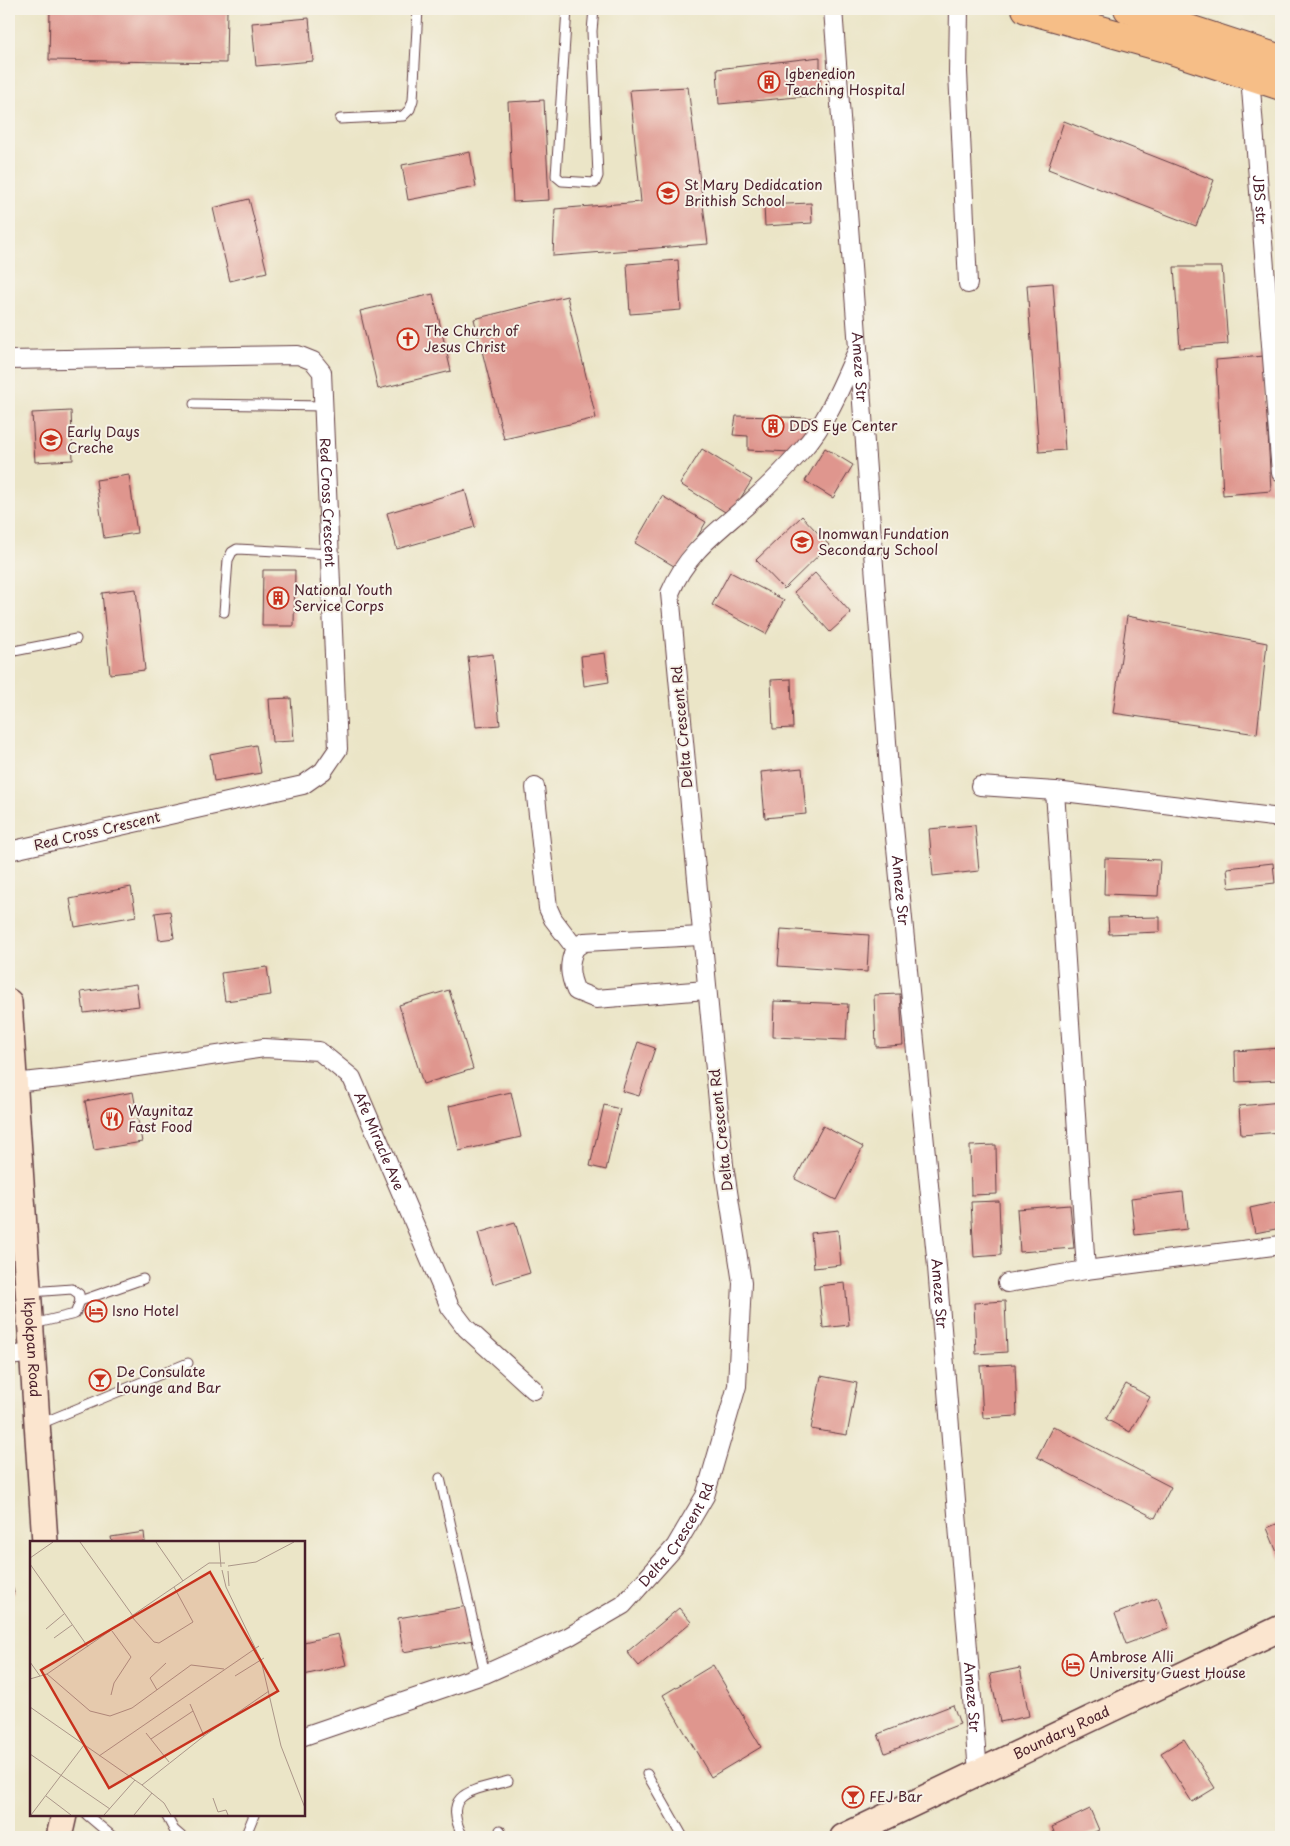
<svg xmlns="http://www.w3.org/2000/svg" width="1290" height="1846" font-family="'Playpen Sans',sans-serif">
  <rect width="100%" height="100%" fill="#f7f3e8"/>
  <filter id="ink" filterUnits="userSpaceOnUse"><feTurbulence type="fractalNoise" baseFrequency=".02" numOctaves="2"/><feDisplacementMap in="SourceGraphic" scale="10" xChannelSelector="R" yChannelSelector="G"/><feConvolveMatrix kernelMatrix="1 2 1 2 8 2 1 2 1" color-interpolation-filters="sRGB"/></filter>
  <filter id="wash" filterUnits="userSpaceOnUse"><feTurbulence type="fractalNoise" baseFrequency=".0096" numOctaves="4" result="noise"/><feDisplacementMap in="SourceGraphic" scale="20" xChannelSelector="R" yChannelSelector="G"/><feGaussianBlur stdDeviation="1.12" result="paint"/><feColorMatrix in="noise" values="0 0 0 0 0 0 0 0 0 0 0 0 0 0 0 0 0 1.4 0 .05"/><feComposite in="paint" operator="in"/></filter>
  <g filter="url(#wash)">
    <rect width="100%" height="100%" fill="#ebe5c7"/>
    <g id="blocks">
      <g fill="#df968e">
        <polygon points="50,9 227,10 226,63 49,60"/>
        <polygon points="309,18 313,61 256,66 252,23"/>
        <polygon points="820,57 820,95 719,104 717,69"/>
        <polygon points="688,87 708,244 553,256 555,209 641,202 630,90"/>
        <polygon points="544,100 549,200 513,202 508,102"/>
        <polygon points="1064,121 1214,180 1196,226 1048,169"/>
        <polygon points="470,152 476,187 408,200 402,165"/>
        <polygon points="249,199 267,272 230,281 213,208"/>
        <polygon points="811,203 812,223 765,226 764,205"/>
        <polygon points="678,260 681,310 630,314 627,264"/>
        <polygon points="1174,267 1222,267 1228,344 1180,348"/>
        <polygon points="1053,283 1065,450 1039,452 1027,285"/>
        <polygon points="433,294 451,371 378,389 360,311"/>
        <polygon points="567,296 596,418 504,439 474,319"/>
        <polygon points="1264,356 1271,491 1223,495 1216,360"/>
        <polygon points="71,411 73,460 35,462 32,413"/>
        <polygon points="736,416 819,418 791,452 748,450 748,436 733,435"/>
        <polygon points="825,448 853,465 833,498 805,481"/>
        <polygon points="702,449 752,480 730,515 680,484"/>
        <polygon points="129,475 137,533 104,538 96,480"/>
        <polygon points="465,490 475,527 397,549 387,513"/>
        <polygon points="662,496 706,522 679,569 635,543"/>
        <polygon points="802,516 829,545 784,589 756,560"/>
        <polygon points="263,570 295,570 294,626 262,626"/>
        <polygon points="730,572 784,600 766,634 712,605"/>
        <polygon points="815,573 851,613 830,632 794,592"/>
        <polygon points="136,589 145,670 110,674 102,593"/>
        <polygon points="1127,616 1267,643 1257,734 1113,713"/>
        <polygon points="605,653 609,682 584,686 581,656"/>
        <polygon points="493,654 500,725 476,727 468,657"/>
        <polygon points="791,679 793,728 773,729 771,680"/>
        <polygon points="291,698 294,741 272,742 269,699"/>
        <polygon points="256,745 261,773 214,781 210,754"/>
        <polygon points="802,768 806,814 765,818 761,772"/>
        <polygon points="975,825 979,871 933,876 929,829"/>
        <polygon points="1105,858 1160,860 1158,896 1104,894"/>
        <polygon points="1273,863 1275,883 1229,888 1227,868"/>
        <polygon points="131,887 136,916 75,927 70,899"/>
        <polygon points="170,911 174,938 159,940 155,913"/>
        <polygon points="1160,917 1160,932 1109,934 1108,918"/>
        <polygon points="781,929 869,935 867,972 778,966"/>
        <polygon points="267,967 271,995 225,1001 221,973"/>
        <polygon points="136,984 139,1006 84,1013 81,992"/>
        <polygon points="449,990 473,1069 423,1084 399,1005"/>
        <polygon points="900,994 903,1045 876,1047 874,995"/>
        <polygon points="774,1001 848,1004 846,1040 773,1037"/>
        <polygon points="638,1042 655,1048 639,1096 622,1091"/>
        <polygon points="1281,1048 1281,1080 1236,1082 1235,1051"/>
        <polygon points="133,1092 142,1142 94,1150 85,1101"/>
        <polygon points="511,1092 521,1137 459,1151 449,1106"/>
        <polygon points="1281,1102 1281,1132 1241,1135 1239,1106"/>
        <polygon points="604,1105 620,1109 606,1170 590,1166"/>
        <polygon points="823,1126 863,1147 836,1200 795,1179"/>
        <polygon points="996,1145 997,1194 971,1195 970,1146"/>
        <polygon points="1183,1192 1187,1229 1135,1235 1131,1198"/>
        <polygon points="999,1201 1001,1255 974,1257 971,1202"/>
        <polygon points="1281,1201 1281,1228 1255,1233 1250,1208"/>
        <polygon points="1070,1205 1074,1248 1020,1252 1017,1209"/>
        <polygon points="515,1222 530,1273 493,1284 478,1233"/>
        <polygon points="838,1230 841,1265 814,1268 811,1233"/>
        <polygon points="845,1283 849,1325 823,1328 819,1286"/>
        <polygon points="1005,1301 1007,1352 976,1354 974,1303"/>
        <polygon points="1015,1364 1017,1416 983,1418 980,1366"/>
        <polygon points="821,1376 857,1383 847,1435 811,1429"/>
        <polygon points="1126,1384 1150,1397 1130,1432 1106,1419"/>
        <polygon points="1053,1426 1171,1487 1155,1518 1037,1457"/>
        <polygon points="1281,1522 1281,1562 1267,1528"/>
        <polygon points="144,1532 145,1542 112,1542 111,1537"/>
        <polygon points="10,1576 14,1593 9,1594 9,1577"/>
        <polygon points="1158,1598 1169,1628 1126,1644 1115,1614"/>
        <polygon points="468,1606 474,1640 403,1652 398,1618"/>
        <polygon points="679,1608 691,1622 639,1666 627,1652"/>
        <polygon points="338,1634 346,1665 304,1675 304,1642"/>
        <polygon points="713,1665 761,1747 711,1777 663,1695"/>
        <polygon points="1020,1668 1029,1716 1000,1722 990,1674"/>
        <polygon points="9,1689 10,1689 11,1706 9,1706"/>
        <polygon points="953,1705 960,1724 885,1753 878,1734"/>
        <polygon points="1184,1739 1215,1788 1192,1802 1161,1753"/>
        <polygon points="1090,1809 1099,1830 1083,1837 1056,1837 1052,1827"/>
      </g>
    </g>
  </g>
  <g filter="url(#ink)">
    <use href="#blocks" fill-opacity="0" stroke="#623d42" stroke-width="1"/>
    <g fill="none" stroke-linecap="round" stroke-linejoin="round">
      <g stroke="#623d42" stroke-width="11">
        <g id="lane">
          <polyline points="567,9 556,176 562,181 595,183 598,176 592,31 594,9"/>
          <polyline points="340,119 403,116 410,109 413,100 418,9"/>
          <polyline points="194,404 323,406"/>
          <polyline points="224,612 228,560 232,552 237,549 330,554"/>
          <polyline points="9,652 76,639"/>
          <polyline points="31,1292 72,1289 79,1294 80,1301 75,1314 33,1324"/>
          <polyline points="80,1301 143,1279"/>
          <polyline points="40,1424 188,1363"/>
          <polyline points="440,1478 485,1674"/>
          <polyline points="647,1774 683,1837"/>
          <polyline points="87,1815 113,1837"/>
          <polyline points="166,1815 174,1830 182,1837"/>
          <polyline points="500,1830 504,1837"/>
          <polyline points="245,1837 254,1815"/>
          <path d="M 463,1837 C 440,1791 473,1791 508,1781"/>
        </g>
      </g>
      <g stroke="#623d42" stroke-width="20">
        <g id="street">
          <path id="s1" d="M 833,9 L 891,796 L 937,1267 L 978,1772"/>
          <polyline points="959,9 958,72 968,284"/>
          <path id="s2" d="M 1250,76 L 1281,473"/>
          <path id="s3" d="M 9,360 L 298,355 L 313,361 L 322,372 L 338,749 L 323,771 L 303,785 L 9,851"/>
          <polyline points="980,786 1055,791 1281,818"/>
          <path d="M 535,787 L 548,908 L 553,919 L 575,948 C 568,964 569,975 576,991 L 596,999 L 706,990"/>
          <polyline points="1055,791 1086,1270"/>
          <polyline points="575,948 584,942 701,936"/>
          <path id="s4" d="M 14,1083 L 70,1077 L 264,1048 L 319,1051 L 352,1078 L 450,1307 L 466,1328 L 534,1390"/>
          <polyline points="1007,1283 1086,1270 1281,1245"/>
          <polyline points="9,1356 32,1353"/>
          <path id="s5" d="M 304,1736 L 485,1674 L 568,1637 L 623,1605 L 675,1547 L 705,1496 L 737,1386 L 742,1283 L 724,1165 L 670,593 C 689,548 721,530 755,498 C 772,483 788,466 803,449 C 828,421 843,382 858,349"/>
        </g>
      </g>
      <g stroke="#623d42" stroke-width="28">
        <g id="secondary">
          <path id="s6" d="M 9,1002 L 45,1542"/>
          <polyline points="59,1837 64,1815"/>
          <path id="s7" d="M 843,1837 L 1281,1628"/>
        </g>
      </g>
      <g stroke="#623d42" stroke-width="30">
        <g id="highway">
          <polyline points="1026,9 1165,48 1281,86"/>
          <polyline points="1128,9 1281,59"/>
        </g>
      </g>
      <use href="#lane" stroke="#fff" stroke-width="9"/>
      <use href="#street" stroke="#fff" stroke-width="18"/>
      <use href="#secondary" stroke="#fbe5cf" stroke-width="25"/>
      <use href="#highway" stroke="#f6be87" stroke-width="28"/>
    </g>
  </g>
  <defs>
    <g id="building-ring" transform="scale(1.125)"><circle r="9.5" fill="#f7f3e8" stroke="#c8321e" stroke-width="1.5"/><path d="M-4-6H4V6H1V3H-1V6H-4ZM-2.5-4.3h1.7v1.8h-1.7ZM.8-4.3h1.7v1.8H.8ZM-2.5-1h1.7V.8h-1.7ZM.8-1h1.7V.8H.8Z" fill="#c8321e"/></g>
    <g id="school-ring" transform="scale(1.125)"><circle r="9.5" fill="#f7f3e8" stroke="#c8321e" stroke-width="1.5"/><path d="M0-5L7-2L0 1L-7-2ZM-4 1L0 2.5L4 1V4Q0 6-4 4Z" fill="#c8321e"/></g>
    <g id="church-ring" transform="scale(1.125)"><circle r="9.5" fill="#f7f3e8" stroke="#c8321e" stroke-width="1.5"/><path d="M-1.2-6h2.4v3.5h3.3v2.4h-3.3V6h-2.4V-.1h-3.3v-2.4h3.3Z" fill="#c8321e"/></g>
    <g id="restaurant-ring" transform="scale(1.125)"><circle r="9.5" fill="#f7f3e8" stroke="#c8321e" stroke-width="1.5"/><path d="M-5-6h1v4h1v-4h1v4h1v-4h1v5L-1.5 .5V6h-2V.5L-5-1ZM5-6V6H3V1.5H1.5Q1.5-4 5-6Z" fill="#c8321e"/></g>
    <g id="hotel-ring" transform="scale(1.125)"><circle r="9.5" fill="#f7f3e8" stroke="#c8321e" stroke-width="1.5"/><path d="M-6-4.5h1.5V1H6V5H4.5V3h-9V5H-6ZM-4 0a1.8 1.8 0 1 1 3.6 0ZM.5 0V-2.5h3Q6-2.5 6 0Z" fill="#c8321e"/></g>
    <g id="bar-ring" transform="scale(1.125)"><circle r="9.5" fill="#f7f3e8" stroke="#c8321e" stroke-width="1.5"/><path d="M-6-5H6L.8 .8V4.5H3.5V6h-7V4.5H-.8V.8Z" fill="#c8321e"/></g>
  </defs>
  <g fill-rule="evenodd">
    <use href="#building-ring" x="769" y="82"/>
    <use href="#school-ring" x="668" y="193"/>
    <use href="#church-ring" x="408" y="339"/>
    <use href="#building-ring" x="773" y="426"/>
    <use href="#school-ring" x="51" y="440"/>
    <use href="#school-ring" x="802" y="542"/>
    <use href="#building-ring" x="278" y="598"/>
    <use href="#restaurant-ring" x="112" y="1119"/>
    <use href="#hotel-ring" x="96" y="1311"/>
    <use href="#bar-ring" x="100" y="1380"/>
    <use href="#hotel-ring" x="1073" y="1665"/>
    <use href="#bar-ring" x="853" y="1797"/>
  </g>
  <g text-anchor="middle" stroke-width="4" stroke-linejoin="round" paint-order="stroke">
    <g font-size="14" fill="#4a1f2b" stroke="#f7f3e8" text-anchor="start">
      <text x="785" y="79">Igbenedion<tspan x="785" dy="16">Teaching Hospital</tspan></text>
      <text x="684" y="190">St Mary Dedidcation<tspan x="684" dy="16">Brithish School</tspan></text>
      <text x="424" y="336">The Church of<tspan x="424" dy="16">Jesus Christ</tspan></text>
      <text x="789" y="431">DDS Eye Center</text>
      <text x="67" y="437">Early Days<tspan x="67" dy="16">Creche</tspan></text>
      <text x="818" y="539">Inomwan Fundation<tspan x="818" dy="16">Secondary School</tspan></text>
      <text x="294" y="595">National Youth<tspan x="294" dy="16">Service Corps</tspan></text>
      <text x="128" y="1116">Waynitaz<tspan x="128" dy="16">Fast Food</tspan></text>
      <text x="112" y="1316">Isno Hotel</text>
      <text x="116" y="1377">De Consulate<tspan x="116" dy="16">Lounge and Bar</tspan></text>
      <text x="1089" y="1662">Ambrose Alli<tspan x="1089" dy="16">University Guest House</tspan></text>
      <text x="869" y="1802">FEJ Bar</text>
    </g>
    <g font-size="14" fill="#4a1f2b" stroke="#f7f3e8">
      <text dy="5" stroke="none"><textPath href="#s2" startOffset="124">JBS str</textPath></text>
      <text dy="5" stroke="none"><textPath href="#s1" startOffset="359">Ameze Str</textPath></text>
      <text dy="5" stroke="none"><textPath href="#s3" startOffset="450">Red Cross Crescent</textPath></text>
      <text transform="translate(682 727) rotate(-95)" y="5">Delta Crescent Rd</text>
      <text transform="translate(97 831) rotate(-13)" y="5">Red Cross Crescent</text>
      <text dy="5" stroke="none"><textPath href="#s1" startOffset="884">Ameze Str</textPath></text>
      <text transform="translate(721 1130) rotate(-96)" y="5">Delta Crescent Rd</text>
      <text dy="5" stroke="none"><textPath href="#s4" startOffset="419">Afe Miracle Ave</textPath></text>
      <text dy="5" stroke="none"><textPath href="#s1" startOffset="1289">Ameze Str</textPath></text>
      <text dy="5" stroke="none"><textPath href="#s6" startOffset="346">Ikpokpan Road</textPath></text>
      <text dy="5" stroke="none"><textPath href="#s5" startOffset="435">Delta Crescent Rd</textPath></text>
      <text dy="5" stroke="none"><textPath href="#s1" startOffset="1694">Ameze Str</textPath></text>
      <text dy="5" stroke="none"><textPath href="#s7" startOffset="242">Boundary Road</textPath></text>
    </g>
  </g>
  <g transform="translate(30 1541)">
    <rect width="275" height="275" fill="#ebe5c7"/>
    <path fill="none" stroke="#ab9689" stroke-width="1" d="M 50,1 L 103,75M 126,1 L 153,40M 189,1 L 191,26M 0,17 L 23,1M 0,23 L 58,106M 198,25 L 226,21 L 264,1M 192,29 L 196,46 L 231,119 L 251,205 L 275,267M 198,30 L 199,45M 102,76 L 124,101 L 129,102 L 163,81 L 144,46M 16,88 L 34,73M 24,97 L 42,84M 0,121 L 10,135M 17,133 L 60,170 L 80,175 L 102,167 L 161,124 L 194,128M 205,135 L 234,117M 0,138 L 17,133 L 179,22 L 195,22M 127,149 L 120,137 L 136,122M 81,154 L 84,142 L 101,116 L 82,90M 160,163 L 174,195M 0,166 L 112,244 L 134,262 L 141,274M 116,192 L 139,221M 121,198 L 163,170M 0,213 L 80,268M 69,215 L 229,105M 112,244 L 174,195 L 239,150M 16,255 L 41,274M 183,257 L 188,271 L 196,269 L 198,274M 1,274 L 54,204M 74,274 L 105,239M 104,274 L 122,252"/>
    <path fill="#c8321e" fill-opacity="0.15" stroke="#c8321e" stroke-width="2.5" d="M 180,31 L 248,150 L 79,247 L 11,129 Z"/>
    <rect width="275" height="275" fill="none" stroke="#4a1f2b" stroke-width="2.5"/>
  </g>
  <rect width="1290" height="1846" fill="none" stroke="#f7f3e8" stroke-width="30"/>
</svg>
